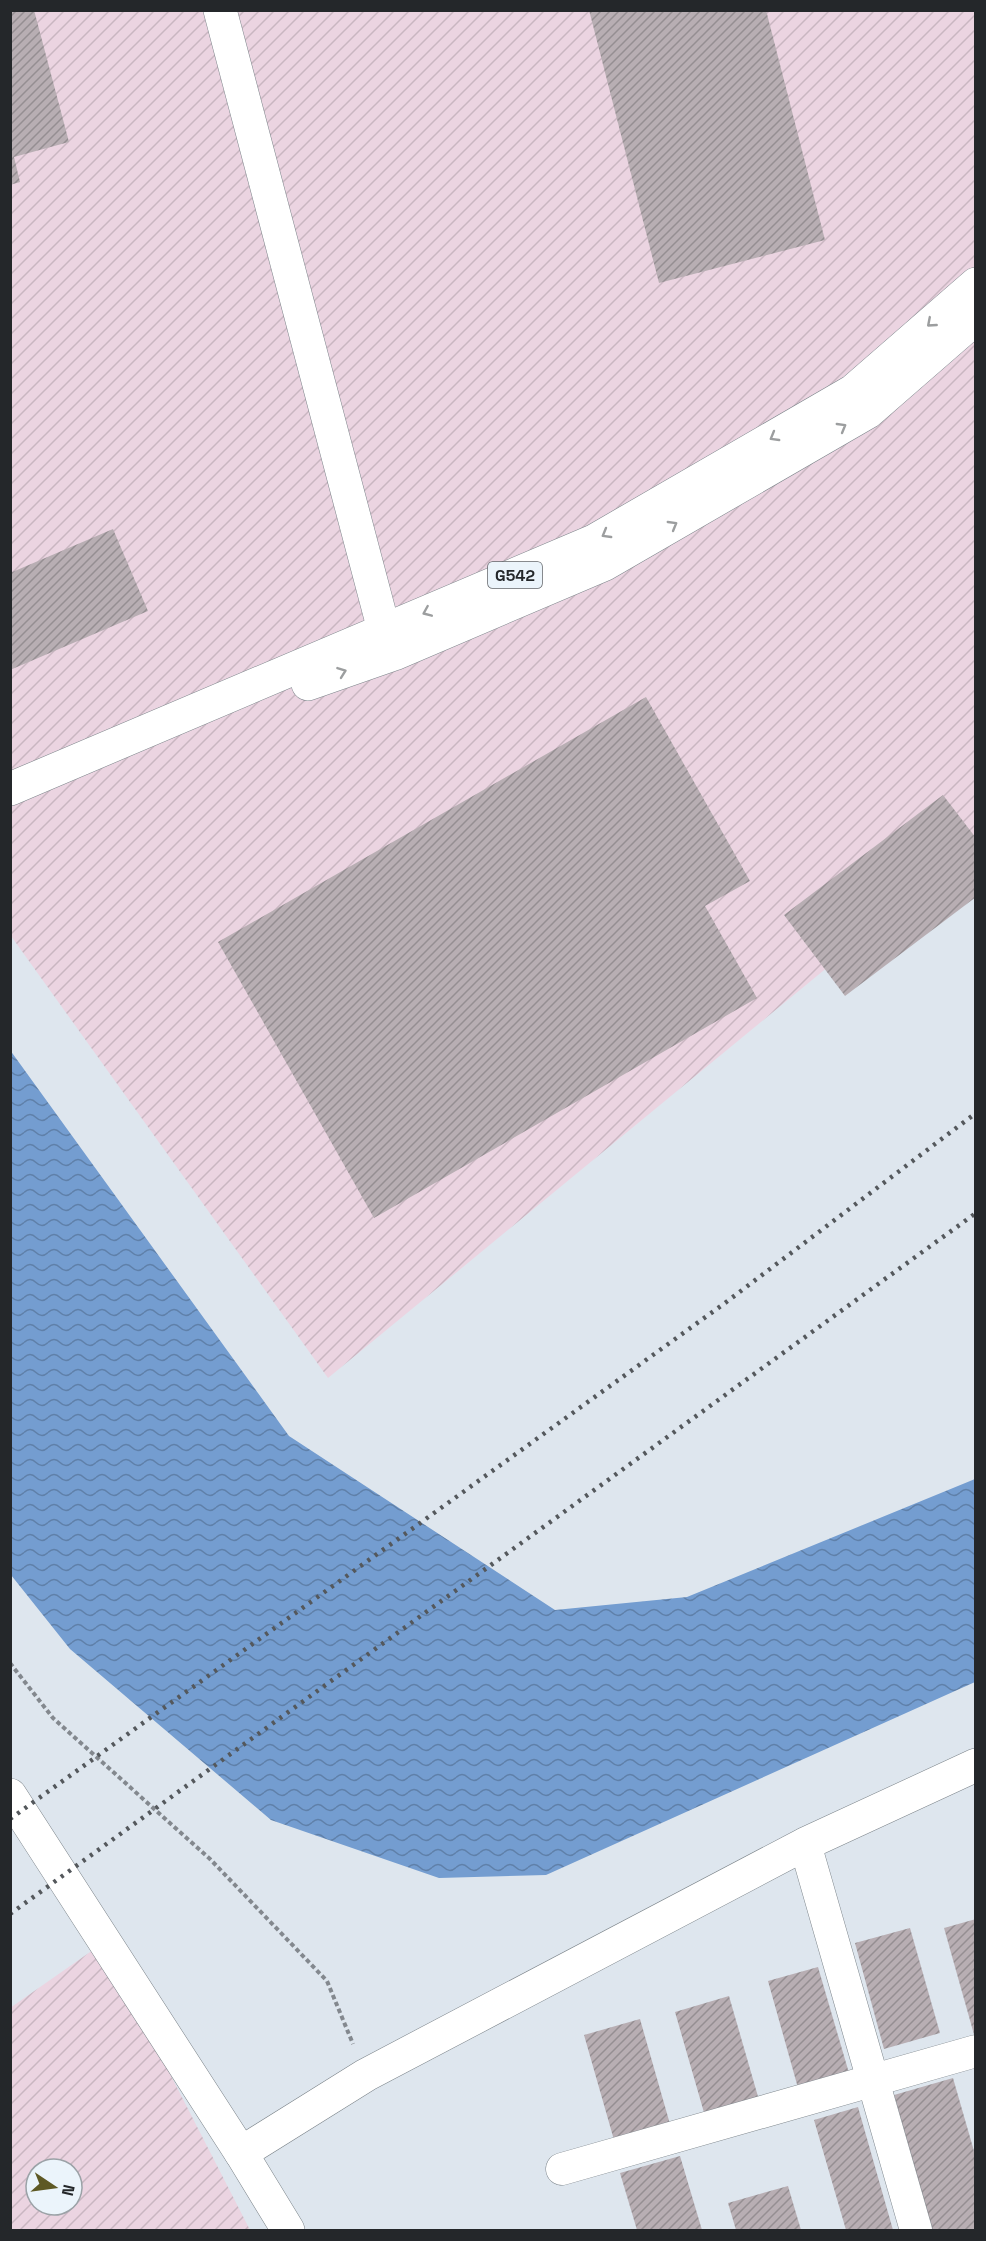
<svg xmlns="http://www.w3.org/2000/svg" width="986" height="2241" font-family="'Space Grotesk',sans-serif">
  <defs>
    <pattern id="industrial-furrows" width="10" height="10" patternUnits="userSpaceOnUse" patternTransform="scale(1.5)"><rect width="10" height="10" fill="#ebd4e1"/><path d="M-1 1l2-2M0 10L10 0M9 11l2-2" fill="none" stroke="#c9b6c1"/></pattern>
    <pattern id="water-waves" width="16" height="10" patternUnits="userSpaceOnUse" patternTransform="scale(1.5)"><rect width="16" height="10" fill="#749dd0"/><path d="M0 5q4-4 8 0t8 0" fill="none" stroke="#5f80a9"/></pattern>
    <pattern id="building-hatch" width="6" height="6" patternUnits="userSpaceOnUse" patternTransform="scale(1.5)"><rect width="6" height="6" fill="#b8aeb3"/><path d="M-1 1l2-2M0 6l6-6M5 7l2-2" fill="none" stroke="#958e92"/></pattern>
  </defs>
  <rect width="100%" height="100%" fill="#dee6ee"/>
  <g fill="url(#industrial-furrows)" fill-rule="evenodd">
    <polygon points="10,11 975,11 975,846 328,1378 11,936"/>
    <path d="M 103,1943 L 250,2230 L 11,2230 L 10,2008 ZM 36,2169 L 72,2169 L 72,2205 L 36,2205 Z"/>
  </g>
  <polygon fill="url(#water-waves)" points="10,1050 289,1436 555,1610 687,1597 975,1479 975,1682 546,1875 439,1878 271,1820 70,1649 11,1575"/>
  <g fill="url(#building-hatch)">
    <polygon points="10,10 34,10 69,142 14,157 20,182 10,185"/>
    <polygon points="589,10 766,10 825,240 659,283"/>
    <polygon points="113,529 148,611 10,670 10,573"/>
    <polygon points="646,697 750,881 705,906 757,998 374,1218 218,942"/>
    <polygon points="943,795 976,838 976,897 845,996 784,915"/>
    <polygon points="976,1919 976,2038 975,2038 944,1928"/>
    <polygon points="910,1928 940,2033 884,2049 855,1943"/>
    <polygon points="818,1967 849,2073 798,2088 768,1981"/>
    <polygon points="729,1996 759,2100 705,2116 675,2012"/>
    <polygon points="640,2019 670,2124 614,2140 584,2035"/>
    <polygon points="953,2078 976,2158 976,2230 932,2230 894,2095"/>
    <polygon points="858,2107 893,2230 846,2230 814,2120"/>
    <polygon points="680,2156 702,2230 637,2230 620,2173"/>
    <polygon points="788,2186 801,2230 736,2230 728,2203"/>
  </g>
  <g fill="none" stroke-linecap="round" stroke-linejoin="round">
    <g stroke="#7c848a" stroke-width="33">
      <g id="street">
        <polyline points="805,1844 916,2230"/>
        <polyline points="562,2169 976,2051"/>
      </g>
    </g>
    <g stroke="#7c848a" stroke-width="34">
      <g id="secondary">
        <polyline points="220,10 384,630"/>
        <polyline points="10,1795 241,2153 288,2230"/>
        <polyline points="241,2153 366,2075 805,1844 976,1765"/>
      </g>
    </g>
    <g stroke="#7c848a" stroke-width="34">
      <g id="highway">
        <polyline points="308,684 394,654 605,564 868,412 976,318"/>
        <polyline points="10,789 594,541 853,391 976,284"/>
      </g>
    </g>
    <polyline stroke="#83888e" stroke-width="4" stroke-dasharray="4.5 3" stroke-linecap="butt" points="10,1663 53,1718 210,1859 327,1981 353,2044"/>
    <use href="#street" stroke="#fff" stroke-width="32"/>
    <use href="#secondary" stroke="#fff" stroke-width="33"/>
    <use href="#highway" stroke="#fff" stroke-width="33"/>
    <g stroke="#54585c" stroke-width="4.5" stroke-dasharray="3 6" stroke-linecap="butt">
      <polyline points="10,1819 725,1303 976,1113"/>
      <polyline points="10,1914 976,1213"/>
    </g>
  </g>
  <defs><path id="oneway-chevron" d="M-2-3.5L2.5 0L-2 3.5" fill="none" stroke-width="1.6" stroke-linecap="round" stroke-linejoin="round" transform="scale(1.5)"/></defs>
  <g stroke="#9c9e9f">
    <use href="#oneway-chevron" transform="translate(931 323) rotate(139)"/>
    <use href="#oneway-chevron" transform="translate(842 427) rotate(-30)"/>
    <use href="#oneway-chevron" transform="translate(774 437) rotate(150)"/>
    <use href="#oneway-chevron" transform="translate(673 525) rotate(-30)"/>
    <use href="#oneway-chevron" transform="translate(606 534) rotate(150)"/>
    <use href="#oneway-chevron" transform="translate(427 612) rotate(157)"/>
    <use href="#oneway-chevron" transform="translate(342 672) rotate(-20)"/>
  </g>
  <g text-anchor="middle" stroke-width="5" stroke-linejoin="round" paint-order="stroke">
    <rect fill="#ebf4fb" stroke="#606469" stroke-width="1.5" x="488" y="562" width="54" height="26" rx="4.5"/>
    <g font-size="16" font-weight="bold" fill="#24272a">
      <text x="515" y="581">G542</text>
    </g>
  </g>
  <rect width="986" height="2241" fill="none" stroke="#24272a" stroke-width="24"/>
  <g transform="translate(54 2187) rotate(103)"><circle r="28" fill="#ebf4fb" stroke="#9ba2a7" stroke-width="1.5"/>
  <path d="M0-4.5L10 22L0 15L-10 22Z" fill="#5e5925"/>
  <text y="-9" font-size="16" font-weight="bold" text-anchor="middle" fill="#24272a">N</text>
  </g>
</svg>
